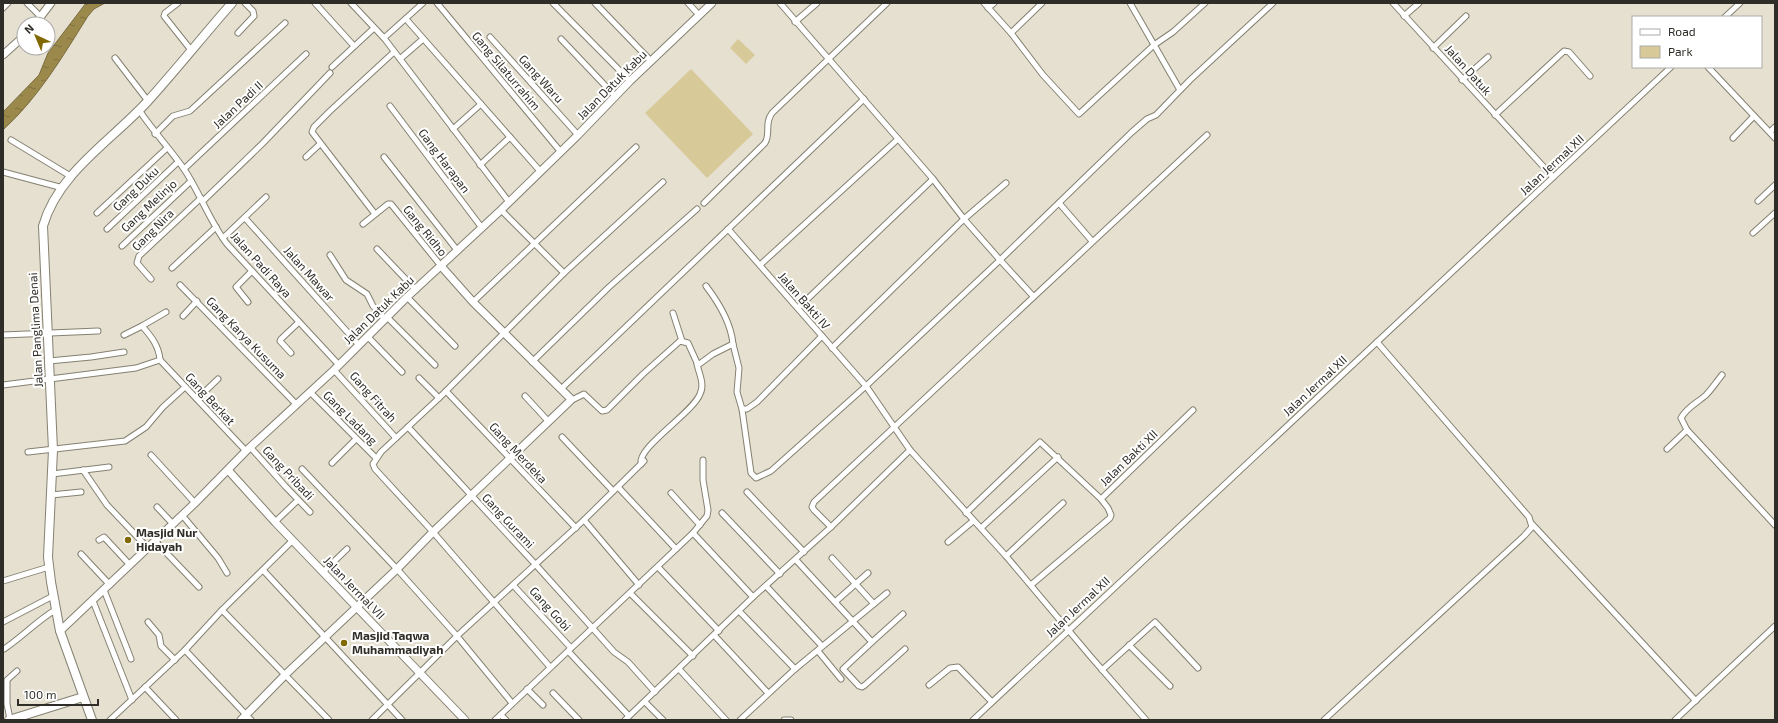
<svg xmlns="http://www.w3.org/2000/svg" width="1778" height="723" font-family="'Exo 2',sans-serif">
  <defs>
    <pattern id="water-ripples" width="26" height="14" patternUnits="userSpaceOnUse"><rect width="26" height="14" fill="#9b884b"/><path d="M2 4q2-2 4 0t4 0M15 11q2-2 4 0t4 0" fill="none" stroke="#7f703e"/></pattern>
  </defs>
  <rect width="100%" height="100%" fill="#e5e0cf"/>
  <g fill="#d8c999">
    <polygon points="738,39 755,55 746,64 730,48"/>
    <polygon points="691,69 753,134 707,178 645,113"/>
  </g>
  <path fill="url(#water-ripples)" stroke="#7b6d40" d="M 86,3 L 105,3 L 94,9 L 88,16 C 63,56 39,97 3,130 L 3,112 L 39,75 L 48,53 Z"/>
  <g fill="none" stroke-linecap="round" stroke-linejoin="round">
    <g stroke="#858172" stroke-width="7">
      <g id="street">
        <polyline points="27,3 41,17"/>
        <polyline points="178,3 165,13 164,16 191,50"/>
        <polyline points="315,3 354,46"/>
        <polyline points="351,3 384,38 509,202"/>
        <polyline points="437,3 560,151"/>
        <polyline points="553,3 630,81"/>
        <polyline points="595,3 651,61"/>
        <polyline points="688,3 699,15"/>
        <polyline points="780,3 933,179 964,219 1000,260 1033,296"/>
        <polyline points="984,3 1011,33 1042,3"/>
        <polyline points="1130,3 1180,90"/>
        <polyline points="1393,3 1553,177"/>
        <polyline points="3,8 8,3"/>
        <polyline points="988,8 994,3"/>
        <polyline points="1404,16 1419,3"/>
        <polyline points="1725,17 1740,3"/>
        <polyline points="406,19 540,171"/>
        <polyline points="795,22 817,3"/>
        <polyline points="238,33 254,16 253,11 245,3"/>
        <polyline points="1011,33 1043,75 1079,114 1154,45 1173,32 1205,3"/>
        <polyline points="490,37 578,135"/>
        <polyline points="384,38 423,3"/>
        <polyline points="561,39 615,96"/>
        <polyline points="1433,48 1466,16"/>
        <polyline points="115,58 148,101"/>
        <polyline points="400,59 423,39"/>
        <polyline points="332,67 374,28"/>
        <polyline points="1708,67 1775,138"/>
        <polyline points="1462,80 1488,57"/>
        <polyline points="390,106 482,228"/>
        <path d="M 139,110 C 153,131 170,149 184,169 C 200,193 210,222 227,244 L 339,365"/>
        <polyline points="1495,115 1564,51 1569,52 1590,76"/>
        <polyline points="453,129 481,104"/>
        <polyline points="1770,132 1775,127"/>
        <polyline points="155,134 173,116 190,111 285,23"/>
        <polyline points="1733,138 1754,116"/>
        <polyline points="11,140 72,177"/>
        <polyline points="306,157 320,144"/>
        <polyline points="384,157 457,250"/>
        <polyline points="480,165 510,137"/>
        <polyline points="184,169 306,54"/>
        <polyline points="3,172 63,188"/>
        <polyline points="203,201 263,143 330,73"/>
        <polyline points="1758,201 1775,185"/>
        <path d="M 704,203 L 765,143 C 771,133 764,124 772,113 L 887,3"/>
        <polyline points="1059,203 1092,241"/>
        <polyline points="501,210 564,273"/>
        <polyline points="97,213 167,148"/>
        <polyline points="375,214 312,132 314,127 330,111 394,52"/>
        <polyline points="245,218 359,345"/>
        <polyline points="363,224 388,204 391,204 441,266"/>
        <polyline points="107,229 178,162"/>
        <polyline points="728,229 866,386 910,450 1006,556 1091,657 1146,720"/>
        <polyline points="1753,233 1775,213"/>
        <polyline points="223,238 266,197"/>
        <polyline points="122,246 191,181"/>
        <polyline points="377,249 416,290"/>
        <polyline points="330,255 346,280 367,294 373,306 385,319"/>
        <polyline points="760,265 898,139"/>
        <polyline points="172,268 216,227"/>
        <polyline points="151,279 137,263 139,256 201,198"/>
        <polyline points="180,285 297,405"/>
        <path d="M 706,286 C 719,303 731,323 733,344"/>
        <polyline points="407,297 455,346"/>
        <polyline points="248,302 236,287 252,271"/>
        <polyline points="473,302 636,147"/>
        <polyline points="798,308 933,179"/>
        <polyline points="673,313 682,341"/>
        <polyline points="183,316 197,301"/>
        <polyline points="387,317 435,365"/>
        <polyline points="3,335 98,331"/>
        <polyline points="124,335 142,326"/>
        <polyline points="368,337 402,372"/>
        <polyline points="832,348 964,219 1006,183"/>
        <polyline points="291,353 280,341 281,339 299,322"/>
        <polyline points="160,360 246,451"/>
        <path d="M 160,360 C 159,346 151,336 142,326 L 166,312"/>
        <polyline points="49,361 91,357 124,352"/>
        <polyline points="532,362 609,287 697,209"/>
        <polyline points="334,370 396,438"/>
        <path d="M 1722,375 C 1717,381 1712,389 1706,395 C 1697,403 1687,407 1681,418 L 1687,430 L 1775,525"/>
        <polyline points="419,378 439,398"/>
        <polyline points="3,385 136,368 160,360"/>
        <polyline points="561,389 864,99"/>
        <polyline points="446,391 576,528"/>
        <polyline points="310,392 376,458"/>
        <polyline points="525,396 549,422"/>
        <polyline points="197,399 218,379"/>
        <polyline points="570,401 584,394 602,411 607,410 643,374 680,341 688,343 698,365 713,354 733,344 739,368 737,392 742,409 751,473 756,478 771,471 866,386 1000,260 1132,132 1147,119 1156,115 1190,80 1273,3"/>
        <polyline points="742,409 747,409 757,402 822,336"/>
        <polyline points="408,427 536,565 614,652 628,662 655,692"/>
        <polyline points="562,437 613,491"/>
        <polyline points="251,448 285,486 310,512"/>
        <polyline points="1667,449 1687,430"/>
        <polyline points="28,452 125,441 146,427 163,407 185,387"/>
        <polyline points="151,455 195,503"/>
        <polyline points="332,463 356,439"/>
        <path d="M 641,464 C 637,447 693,413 700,394 C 705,384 699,374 697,364"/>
        <polyline points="302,469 397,569 457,636 512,703"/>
        <polyline points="83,470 107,505 148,548"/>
        <polyline points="52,474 109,467"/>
        <polyline points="618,487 676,549"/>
        <polyline points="747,492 804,552"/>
        <polyline points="671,493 700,525"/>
        <polyline points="51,495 81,492"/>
        <polyline points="157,507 173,524"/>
        <polyline points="722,513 780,574"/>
        <polyline points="966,513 1040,442 1101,499"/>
        <polyline points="182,515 218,558 227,573"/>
        <polyline points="584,520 639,585"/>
        <polyline points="275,522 298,500"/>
        <polyline points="1532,524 1696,701"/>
        <polyline points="831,527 814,510 812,507 814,502 1207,135"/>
        <polyline points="981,528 1058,457"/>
        <polyline points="693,533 753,597"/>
        <polyline points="99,540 104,537 130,565"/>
        <polyline points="155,541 199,587"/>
        <polyline points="948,542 973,521"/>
        <polyline points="81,554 110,585"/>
        <polyline points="1006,556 1063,503"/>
        <polyline points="832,558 874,604"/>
        <polyline points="796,560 872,642 843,669 859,686 862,687 865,685 905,649"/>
        <polyline points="658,567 719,631"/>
        <polyline points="263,570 402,720"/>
        <polyline points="323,572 347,549"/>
        <polyline points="3,581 49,567"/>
        <polyline points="513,585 571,648"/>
        <polyline points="1031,585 1110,518 1111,515 1108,508 1101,499 1193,410"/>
        <polyline points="766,586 822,646"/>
        <polyline points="104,590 131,659"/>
        <polyline points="630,593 693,656"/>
        <polyline points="93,601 132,700"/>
        <polyline points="835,602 868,573"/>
        <polyline points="222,610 329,720"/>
        <polyline points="740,612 795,669"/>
        <polyline points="3,622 53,596"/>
        <polyline points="148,622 159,635 161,646 175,660"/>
        <polyline points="714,635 768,693"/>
        <polyline points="872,642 903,614"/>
        <polyline points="1129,645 1170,686"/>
        <path d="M 4,649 C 22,637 37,621 55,610"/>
        <polyline points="185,650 251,720"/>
        <polyline points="568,651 629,716"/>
        <polyline points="818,651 841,679"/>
        <polyline points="550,667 433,532 375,469 373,464 381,452 439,398 564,273 663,182"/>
        <polyline points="679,669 726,720"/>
        <polyline points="1102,670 1155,622 1198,668"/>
        <polyline points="929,685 950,668 958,667 992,702"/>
        <polyline points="145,687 176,720"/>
        <polyline points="527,689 543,705"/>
        <polyline points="553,693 579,720"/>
        <polyline points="645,702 663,720"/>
        <polyline points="501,715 506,720"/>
        <polyline points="10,719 7,704 7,680 17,671"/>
        <polyline points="110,720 185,650 222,610 293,540"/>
        <polyline points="372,720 457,636 584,520 644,461"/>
        <polyline points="495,720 693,533 707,516 708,510 703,480 703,460"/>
        <polyline points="625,720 753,597 831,527 910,450"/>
        <polyline points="740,720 795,669 887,593"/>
        <polyline points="784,720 791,720"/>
        <polyline points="973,720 1671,67"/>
        <polyline points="1324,720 1524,536 1532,527 1529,517 1377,342"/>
        <polyline points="1675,720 1775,626"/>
      </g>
    </g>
    <g stroke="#858172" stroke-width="9">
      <g id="secondary">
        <polyline points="35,24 51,3"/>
        <polyline points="3,55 24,36"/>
        <polyline points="228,470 275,522 465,720"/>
        <polyline points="60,631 195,503 246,451 334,370 407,297 501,210 578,135 630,81 712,3"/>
        <polyline points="241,720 286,674 397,569 433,532 570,401 570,398 473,302 441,266"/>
      </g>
    </g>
    <g stroke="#858172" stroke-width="10">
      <g id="primary">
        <polyline points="9,720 83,697"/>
        <path d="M 92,720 L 60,631 L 51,582 L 48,557 L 53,450 L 43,226 C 58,173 111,141 147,102 C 176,70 203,36 232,3"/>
      </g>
    </g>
    <use href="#street" stroke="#fff" stroke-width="5"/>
    <use href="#secondary" stroke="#fff" stroke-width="7"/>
    <use href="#primary" stroke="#fff" stroke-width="8"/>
  </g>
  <g fill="#816800" stroke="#fff" stroke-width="1.5">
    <circle cx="128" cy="540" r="4"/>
    <circle cx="344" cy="643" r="4"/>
  </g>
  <g text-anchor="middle" stroke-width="4" stroke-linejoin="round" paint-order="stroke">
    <g font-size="12" fill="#2f2d27" stroke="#fff">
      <text transform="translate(1468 70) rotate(48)" y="4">Jalan Datuk</text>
      <text transform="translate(506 71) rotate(50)" y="4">Gang Silaturrahim</text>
      <text transform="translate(541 79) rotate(48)" y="4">Gang Waru</text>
      <text transform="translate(612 85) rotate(-45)" y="4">Jalan Datuk Kabu</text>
      <text transform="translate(238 105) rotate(-43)" y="4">Jalan Padi II</text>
      <text transform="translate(444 161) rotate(53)" y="4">Gang Harapan</text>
      <text transform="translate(1552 165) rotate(-43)" y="4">Jalan Jermal XII</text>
      <text transform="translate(136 189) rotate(-44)" y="4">Gang Duku</text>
      <text transform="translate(149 206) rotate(-43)" y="4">Gang Melinjo</text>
      <text transform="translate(153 230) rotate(-45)" y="4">Gang Nira</text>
      <text transform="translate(425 231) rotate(51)" y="4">Gang Ridho</text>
      <text transform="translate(261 265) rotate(48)" y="4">Jalan Padi Raya</text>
      <text transform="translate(309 274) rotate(48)" y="4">Jalan Mawar</text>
      <text transform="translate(804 301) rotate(49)" y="4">Jalan Bakti IV</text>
      <text transform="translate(379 310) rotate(-44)" y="4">Jalan Datuk Kabu</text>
      <text transform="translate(36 330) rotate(-93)" y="4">Jalan Panglima Denai</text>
      <text transform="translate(246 338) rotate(46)" y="4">Gang Karya Kusuma</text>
      <text transform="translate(1315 386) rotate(-43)" y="4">Jalan Jermal XII</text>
      <text transform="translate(373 397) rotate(48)" y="4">Gang Fitrah</text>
      <text transform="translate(210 399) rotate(47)" y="4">Gang Berkat</text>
      <text transform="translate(350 418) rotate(45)" y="4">Gang Ladang</text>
      <text transform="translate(518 453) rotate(47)" y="4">Gang Merdeka</text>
      <text transform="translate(1129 458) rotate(-44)" y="4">Jalan Bakti XII</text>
      <text transform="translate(288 473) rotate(47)" y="4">Gang Pribadi</text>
      <text transform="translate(508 521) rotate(47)" y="4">Gang Gurami</text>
      <text transform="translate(354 588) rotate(46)" y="4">Jalan Jermal VII</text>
      <text transform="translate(1078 607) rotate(-43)" y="4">Jalan Jermal XII</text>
      <text transform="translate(550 609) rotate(48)" y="4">Gang Gobi</text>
    </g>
    <g font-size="12" font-weight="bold" fill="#2f2d27" stroke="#fff" text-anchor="start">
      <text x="136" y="537">Masjid Nur<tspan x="136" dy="14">Hidayah</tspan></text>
      <text x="352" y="640">Masjid Taqwa<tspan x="352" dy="14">Muhammadiyah</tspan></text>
    </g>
  </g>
  <rect width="1778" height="723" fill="none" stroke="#2f2d27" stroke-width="8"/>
  <rect x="1632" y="16" width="130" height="52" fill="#ffffff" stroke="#acaba9"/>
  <rect x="1640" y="29" width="20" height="6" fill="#ffffff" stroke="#acaba9"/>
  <text x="1668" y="36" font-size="12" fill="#2f2d27">Road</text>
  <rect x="1640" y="46" width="20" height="12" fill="#d8c999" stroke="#acaba9"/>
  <text x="1668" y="56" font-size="12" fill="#2f2d27">Park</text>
  <g transform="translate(36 36) rotate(316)"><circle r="19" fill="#ffffff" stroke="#acaba9"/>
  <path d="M0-3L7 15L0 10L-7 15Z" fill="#816800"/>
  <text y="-6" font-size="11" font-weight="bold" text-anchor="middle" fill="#2f2d27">N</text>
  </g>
  <path d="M18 699v6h80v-6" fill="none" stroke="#2f2d27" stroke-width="2"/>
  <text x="24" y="699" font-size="12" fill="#2f2d27" stroke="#ffffff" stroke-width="3" paint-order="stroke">100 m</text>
</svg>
